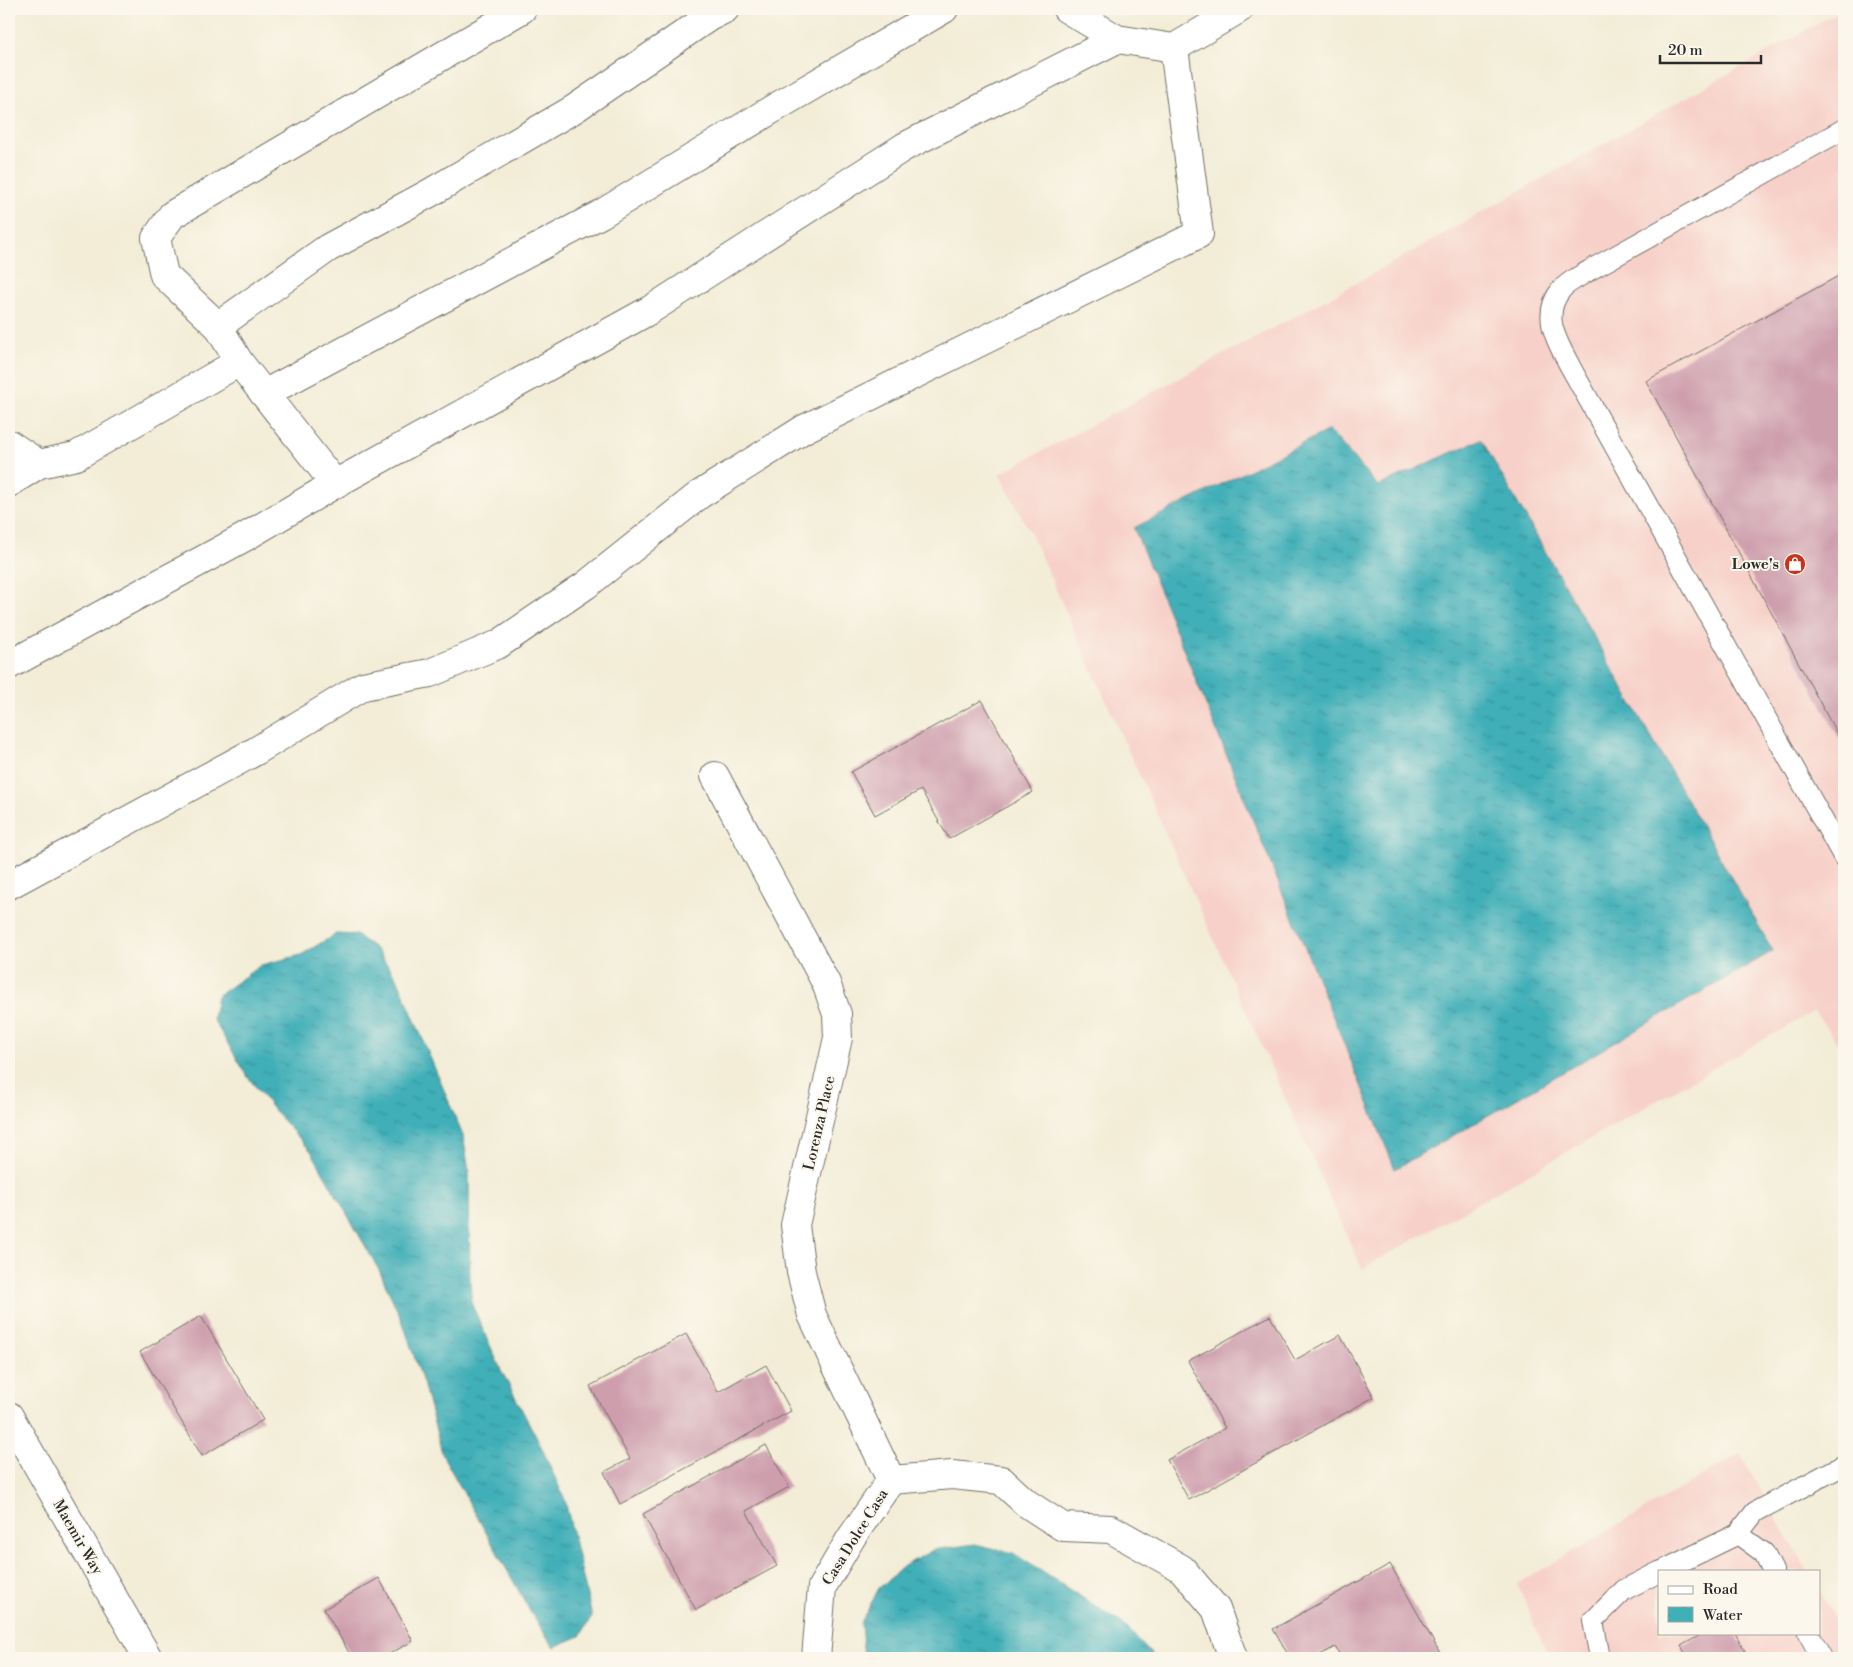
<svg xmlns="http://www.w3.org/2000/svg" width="1853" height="1667" font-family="'Libre Bodoni',serif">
  <defs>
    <pattern id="water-ripples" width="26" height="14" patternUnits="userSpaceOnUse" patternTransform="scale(1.25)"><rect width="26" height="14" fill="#3fafb8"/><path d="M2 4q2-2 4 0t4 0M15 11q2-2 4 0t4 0" fill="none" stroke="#358f96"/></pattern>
  </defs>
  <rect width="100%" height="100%" fill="#fbf7ec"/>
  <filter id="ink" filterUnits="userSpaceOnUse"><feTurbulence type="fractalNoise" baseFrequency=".02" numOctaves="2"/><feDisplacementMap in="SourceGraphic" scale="10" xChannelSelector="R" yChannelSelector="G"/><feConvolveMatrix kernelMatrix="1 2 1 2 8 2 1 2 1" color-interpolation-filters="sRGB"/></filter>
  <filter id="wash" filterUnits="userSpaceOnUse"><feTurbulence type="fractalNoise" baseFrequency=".0096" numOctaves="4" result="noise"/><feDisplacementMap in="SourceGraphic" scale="20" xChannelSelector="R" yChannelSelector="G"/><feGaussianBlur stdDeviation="1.12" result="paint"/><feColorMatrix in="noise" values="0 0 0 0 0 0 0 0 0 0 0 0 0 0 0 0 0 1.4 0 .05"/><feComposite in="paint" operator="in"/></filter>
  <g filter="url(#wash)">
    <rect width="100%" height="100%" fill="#f3edd7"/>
    <g fill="#f7d1c9" fill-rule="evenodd">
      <path d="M 1844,9 L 1844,1052 L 1814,1011 L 1362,1269 L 1030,532 L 999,474 L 1333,296 ZM 1329,431 L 1378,486 L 1481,439 L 1395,1169 Z"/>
      <polygon points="1740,1454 1808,1571 1659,1571 1659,1633 1819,1633 1819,1590 1844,1634 1844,1658 1549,1658 1517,1584"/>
    </g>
    <g fill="url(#water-ripples)" stroke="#356d72">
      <polygon points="1329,430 1378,486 1481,439 1773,951 1395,1169 1134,528"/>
      <polygon points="336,934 356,935 376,949 398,980 463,1136 469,1171 470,1283 472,1305 501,1370 540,1444 565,1500 592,1617 580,1636 554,1647 534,1618 443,1456 423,1383 403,1323 379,1270 311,1151 276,1113 248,1077 213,1019 217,996 261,965 301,955"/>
      <polygon points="975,1544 1013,1553 1123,1624 1155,1658 864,1658 861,1623 879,1588 904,1566 933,1550"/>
    </g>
    <g id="blocks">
      <g fill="#ce9ead">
        <polygon points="1844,273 1844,747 1646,381"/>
        <polygon points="982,700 1033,792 949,839 921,790 875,815 851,772"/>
        <polygon points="201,1316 263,1420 202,1456 140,1352"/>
        <polygon points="1270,1316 1295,1360 1340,1335 1374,1397 1189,1500 1167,1460 1225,1428 1188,1361"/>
        <polygon points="686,1334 718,1392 766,1365 791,1411 620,1504 604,1472 630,1459 590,1386"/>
        <polygon points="766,1445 789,1487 746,1511 777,1566 696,1610 643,1514"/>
        <polygon points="1390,1564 1441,1655 1435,1658 1342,1658 1335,1647 1314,1658 1290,1658 1273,1629"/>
        <polygon points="379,1578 413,1641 382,1658 352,1658 324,1609"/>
        <polygon points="1704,1633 1735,1633 1749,1658 1688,1658 1681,1646"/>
      </g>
    </g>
  </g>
  <g filter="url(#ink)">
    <use href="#blocks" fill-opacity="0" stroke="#716f67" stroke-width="1"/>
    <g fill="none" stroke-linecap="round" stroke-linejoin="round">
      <g stroke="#716f67" stroke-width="22">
        <g id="service">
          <path d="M 1844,129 L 1590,270 C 1581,276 1567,282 1561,290 C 1540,316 1558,343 1571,368 L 1844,858"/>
          <polyline points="1738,1534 1755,1512 1844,1465"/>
          <polyline points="1662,1571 1738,1534 1764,1553 1773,1571"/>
          <polyline points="1808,1633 1822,1658"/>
          <polyline points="1600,1658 1593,1621 1624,1590 1659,1572"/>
        </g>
      </g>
      <g stroke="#716f67" stroke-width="30">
        <g id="minor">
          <polyline points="1067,9 1117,39 1174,48 1239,9"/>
          <polyline points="218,326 164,275 156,238 172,215 522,9"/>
          <polyline points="239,362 335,484"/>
          <polyline points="264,394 601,214 771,110 944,9"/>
          <polyline points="9,444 39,464"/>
          <polyline points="9,483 39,464 76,456 239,362 218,326 328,248 428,194 574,109 709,17 725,9"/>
          <polyline points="9,665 245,537 335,484 650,310 904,147 1117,39"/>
          <polyline points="715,776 826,983 837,1014 838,1038 795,1225 801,1272 812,1315 891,1480"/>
          <polyline points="9,885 256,751 363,686 430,673 499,644 586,585 699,495 804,429 1199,234 1174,48"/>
          <polyline points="9,1416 148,1658"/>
          <polyline points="816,1658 822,1587 851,1538 891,1480 952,1475 1001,1480 1026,1503 1063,1527 1111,1529 1182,1569 1216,1609 1233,1658"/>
        </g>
      </g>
      <use href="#service" stroke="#fff" stroke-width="20"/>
      <use href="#minor" stroke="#fff" stroke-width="28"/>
    </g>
  </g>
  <defs>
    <g id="shop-disc" transform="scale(1.125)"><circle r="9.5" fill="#c8321e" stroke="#fbf7ec"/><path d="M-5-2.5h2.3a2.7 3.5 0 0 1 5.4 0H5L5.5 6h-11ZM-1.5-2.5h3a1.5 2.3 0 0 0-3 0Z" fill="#fff"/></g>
  </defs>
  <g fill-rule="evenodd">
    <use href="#shop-disc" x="1795" y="564"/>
  </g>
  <g text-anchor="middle" stroke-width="4" stroke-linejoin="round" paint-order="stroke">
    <g font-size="15" font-weight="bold" fill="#2b2b2b" stroke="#fbf7ec" text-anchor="end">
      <text x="1779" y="569">Lowe's</text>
    </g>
    <g font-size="15" fill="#2b2b2b" stroke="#fbf7ec">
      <text transform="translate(819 1123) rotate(-77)" y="5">Lorenza Place</text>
      <text transform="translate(78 1537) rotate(60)" y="5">Maemir Way</text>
      <text transform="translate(855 1537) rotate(-58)" y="5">Casa Dolce Casa</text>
    </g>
  </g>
  <rect width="1853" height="1667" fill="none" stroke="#fbf7ec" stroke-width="30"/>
  <rect x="1658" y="1570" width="162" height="65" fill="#fbf7ec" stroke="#a8a59f"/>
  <rect x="1668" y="1586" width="25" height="8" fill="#ffffff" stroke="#a8a59f"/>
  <text x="1703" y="1594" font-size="15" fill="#2b2b2b">Road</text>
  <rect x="1668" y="1607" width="25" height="15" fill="url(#water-ripples)" stroke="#a8a59f"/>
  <text x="1703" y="1620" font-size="15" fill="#2b2b2b">Water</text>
  <path d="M1660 55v8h101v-8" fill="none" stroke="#2b2b2b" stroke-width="2.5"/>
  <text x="1668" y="55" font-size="15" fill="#2b2b2b" stroke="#fbf7ec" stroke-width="4" paint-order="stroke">20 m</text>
</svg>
